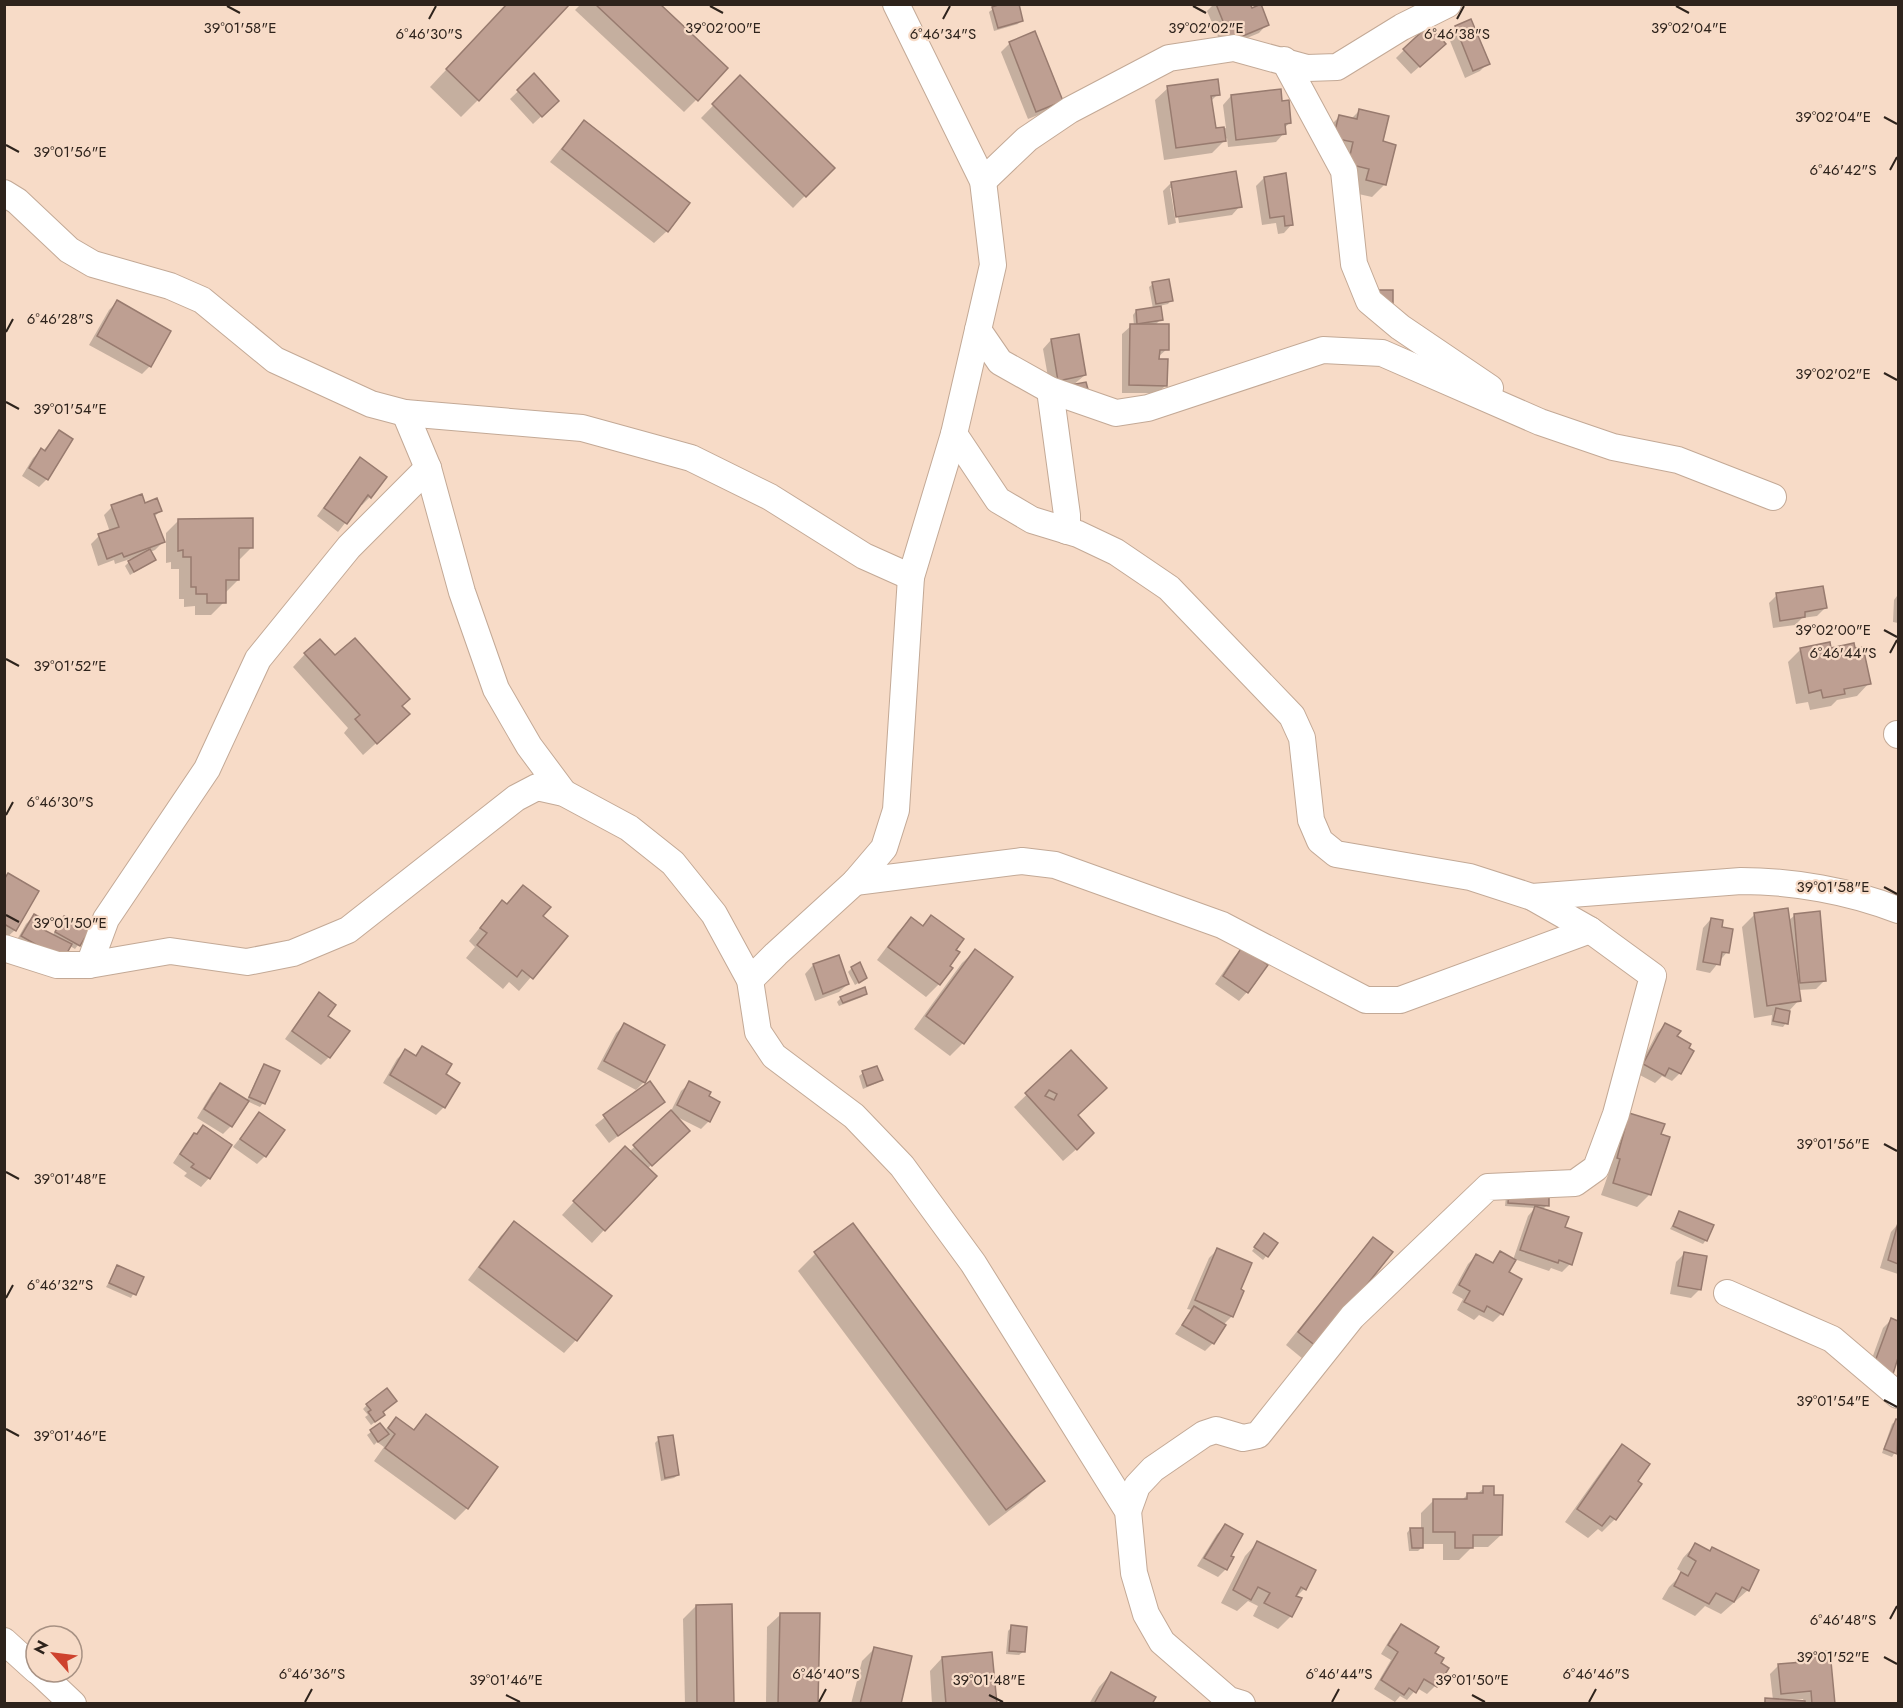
<svg xmlns="http://www.w3.org/2000/svg" width="1903" height="1708" font-family="Jost,sans-serif">
  <rect width="100%" height="100%" fill="#f7dbc7"/>
  <g fill="#0003" fill-rule="evenodd">
    <polygon points="508,4 478,100 461,117 430,87"/>
    <polygon points="581,4 658,4 697,99 684,112 575,10"/>
    <polygon points="1214,4 1248,4 1267,24 1259,33 1223,48 1207,11"/>
    <polygon points="993,9 1021,20 1018,24 994,31 989,12"/>
    <polygon points="1456,27 1488,63 1480,71 1465,78 1448,36"/>
    <polygon points="1010,43 1061,101 1053,109 1028,119 1001,52"/>
    <polygon points="1404,50 1436,52 1411,74 1396,58"/>
    <polygon points="534,76 549,109 533,124 510,99"/>
    <polygon points="740,78 832,168 793,208 701,118"/>
    <polygon points="1168,88 1218,94 1210,102 1214,130 1226,128 1223,105 1231,96 1281,103 1289,123 1284,129 1284,133 1276,142 1228,147 1227,138 1212,153 1164,160 1155,100"/>
    <polygon points="1360,110 1381,142 1385,184 1372,197 1354,193 1327,129 1340,116 1351,119"/>
    <polygon points="584,122 667,231 654,243 550,162 572,135"/>
    <polygon points="1264,178 1292,224 1284,233 1278,234 1276,223 1262,225 1256,186"/>
    <polygon points="1171,183 1240,206 1232,215 1179,223 1173,188 1170,188 1176,223 1168,225 1163,191"/>
    <polygon points="1153,284 1171,300 1168,304 1159,306 1161,319 1154,326 1167,349 1158,357 1166,385 1158,393 1122,393 1122,334 1131,326 1134,326 1133,315 1136,311 1153,309 1149,287"/>
    <polygon points="117,302 150,366 142,374 89,345 109,310"/>
    <polygon points="1051,340 1085,375 1067,390 1073,384 1050,388 1043,349"/>
    <polygon points="59,432 47,479 39,487 22,476 33,458 41,450 43,451"/>
    <polygon points="360,459 370,497 362,505 360,504 338,532 317,516 352,468"/>
    <polygon points="144,505 160,511 154,517 163,542 155,550 150,552 154,560 130,575 125,566 133,558 115,564 114,560 98,566 91,544 99,536 110,532 104,515 112,507"/>
    <polygon points="179,520 252,547 238,561 238,580 225,593 224,602 211,615 195,615 195,606 184,607 184,599 179,599 179,569 171,569 171,562 166,563 166,533"/>
    <polygon points="1898,581 1898,623 1893,622 1894,600 1897,596"/>
    <polygon points="1777,595 1825,608 1817,616 1802,618 1795,625 1773,628 1769,603"/>
    <polygon points="1801,649 1830,650 1869,683 1857,696 1837,700 1831,706 1810,710 1808,702 1796,704 1788,662"/>
    <polygon points="305,654 334,658 401,706 395,726 363,755 344,733 348,728 293,667"/>
    <polygon points="4,879 15,930 4,940"/>
    <polygon points="523,887 541,916 566,936 519,991 509,982 503,989 466,958 475,947 469,941 490,915 503,903 506,905"/>
    <polygon points="1755,914 1788,921 1795,915 1825,980 1816,989 1798,990 1799,1000 1789,1011 1786,1023 1783,1027 1771,1025 1772,1015 1754,1018 1742,927"/>
    <polygon points="34,916 42,930 52,936 64,918 78,945 75,949 70,946 14,945 26,924"/>
    <polygon points="931,917 954,950 939,984 926,997 877,960 898,932 911,919 921,927"/>
    <polygon points="1711,919 1720,929 1727,952 1710,973 1696,970 1703,928"/>
    <polygon points="1242,949 1266,966 1247,992 1239,1001 1215,984 1234,957"/>
    <polygon points="975,951 1011,977 963,1043 950,1056 914,1029 962,963"/>
    <polygon points="838,957 848,984 839,992 815,1001 805,974 813,965"/>
    <polygon points="852,968 866,978 855,985 848,972"/>
    <polygon points="865,993 862,997 839,1006 837,1002 841,998"/>
    <polygon points="319,994 326,1016 329,1057 321,1065 285,1039 311,1003"/>
    <polygon points="1666,1024 1687,1049 1680,1073 1672,1081 1662,1076 1655,1083 1636,1073 1657,1033"/>
    <polygon points="624,1025 644,1082 636,1090 597,1069 616,1033"/>
    <polygon points="422,1048 444,1075 444,1107 436,1115 383,1083 397,1059 405,1051 414,1057"/>
    <polygon points="1071,1052 1080,1146 1063,1161 1014,1107"/>
    <polygon points="264,1066 263,1103 260,1107 247,1101 231,1126 223,1134 197,1118 212,1093 221,1085 246,1102 261,1069"/>
    <polygon points="863,1073 881,1080 877,1083 863,1089 859,1076"/>
    <polygon points="649,1083 663,1101 609,1143 595,1125"/>
    <polygon points="690,1083 707,1097 709,1121 701,1129 675,1116 679,1139 647,1169 604,1230 592,1243 562,1215 612,1160 629,1152 670,1113 681,1091"/>
    <polygon points="259,1114 265,1156 257,1164 233,1147"/>
    <polygon points="1629,1114 1659,1135 1650,1194 1637,1207 1601,1195 1609,1172 1605,1171"/>
    <polygon points="203,1127 230,1145 209,1178 201,1187 184,1176 187,1173 173,1163 186,1143"/>
    <polygon points="1506,1196 1547,1205 1542,1210 1563,1228 1570,1264 1562,1272 1551,1268 1549,1271 1514,1259 1507,1272 1501,1314 1493,1322 1479,1315 1474,1320 1457,1310 1463,1299 1452,1293 1468,1264 1476,1256 1491,1264 1500,1253 1513,1260 1528,1216 1535,1208 1505,1206"/>
    <polygon points="1680,1212 1706,1240 1703,1244 1670,1229"/>
    <polygon points="514,1223 576,1340 564,1353 468,1280 501,1236"/>
    <polygon points="1898,1224 1898,1274 1880,1268 1891,1232"/>
    <polygon points="853,1225 1043,1481 1026,1498 989,1526 798,1271 815,1254"/>
    <polygon points="1261,1239 1276,1243 1263,1260 1252,1251"/>
    <polygon points="1374,1239 1390,1252 1303,1359 1286,1345 1361,1252"/>
    <polygon points="1217,1250 1239,1290 1232,1316 1223,1325 1213,1343 1205,1351 1175,1334 1192,1310 1187,1309 1209,1258"/>
    <polygon points="1684,1254 1699,1290 1691,1298 1670,1294 1676,1262"/>
    <polygon points="118,1267 142,1278 131,1298 106,1287"/>
    <polygon points="1891,1320 1898,1323 1898,1354 1891,1373 1866,1375 1883,1328"/>
    <polygon points="367,1405 382,1412 380,1418 371,1425 365,1417 368,1415 363,1409"/>
    <polygon points="426,1416 467,1508 455,1520 374,1461 384,1447 377,1442 374,1445 367,1435 371,1432 380,1425 384,1431 396,1419 412,1431"/>
    <polygon points="1896,1421 1898,1422 1898,1447 1892,1457 1882,1453 1892,1424"/>
    <polygon points="659,1439 678,1475 674,1478 661,1481 655,1443"/>
    <polygon points="1622,1446 1636,1482 1640,1484 1615,1519 1602,1532 1598,1529 1588,1538 1565,1522 1610,1459"/>
    <polygon points="1484,1488 1501,1535 1488,1547 1472,1547 1459,1560 1443,1560 1443,1544 1421,1544 1421,1548 1418,1551 1409,1551 1407,1533 1410,1529 1421,1529 1421,1513 1434,1500 1461,1501 1468,1494 1477,1494"/>
    <polygon points="1225,1526 1229,1557 1226,1569 1218,1577 1197,1566 1217,1534"/>
    <polygon points="1257,1543 1304,1589 1296,1597 1291,1616 1278,1629 1253,1616 1258,1606 1248,1601 1237,1611 1221,1603 1245,1556"/>
    <polygon points="1695,1545 1709,1552 1713,1548 1748,1590 1721,1614 1705,1606 1695,1616 1662,1599 1669,1587 1683,1573 1677,1569 1683,1558"/>
    <polygon points="696,1606 732,1704 685,1704 683,1619"/>
    <polygon points="780,1615 816,1704 766,1704 767,1627"/>
    <polygon points="1401,1626 1433,1653 1435,1686 1427,1694 1417,1688 1407,1700 1400,1696 1395,1702 1374,1689 1391,1660 1381,1654 1393,1634"/>
    <polygon points="1012,1627 1023,1652 1019,1655 1006,1654 1008,1631"/>
    <polygon points="874,1649 899,1704 851,1704 862,1661"/>
    <path d="M 1802,1655 L 1834,1704 L 1762,1704 L 1766,1700 L 1773,1700 L 1770,1674 L 1778,1666 L 1793,1664 ZM 1803,1699 L 1804,1702 L 1792,1701 L 1792,1700 Z"/>
    <polygon points="942,1658 995,1704 932,1704 930,1671"/>
    <polygon points="1111,1674 1150,1704 1089,1704 1099,1687"/>
  </g>
  <g fill="#be9f92" stroke="#987b6f" stroke-width="1.5" fill-rule="evenodd">
    <polygon points="507,4 570,4 479,101 446,69"/>
    <polygon points="595,4 660,4 728,68 698,101"/>
    <polygon points="1001,4 1019,4 1023,21 998,28 992,7"/>
    <polygon points="1216,4 1250,4 1252,8 1261,4 1269,25 1231,41"/>
    <polygon points="1471,19 1490,64 1473,71 1455,26"/>
    <polygon points="1429,25 1446,44 1420,67 1403,49"/>
    <polygon points="1035,31 1063,101 1036,112 1009,42"/>
    <polygon points="534,73 559,101 542,117 517,90"/>
    <polygon points="740,75 835,168 806,197 712,104"/>
    <polygon points="1218,79 1220,95 1211,96 1216,128 1224,127 1226,141 1176,148 1167,86"/>
    <polygon points="1281,89 1282,101 1289,100 1291,123 1285,124 1286,134 1236,140 1231,95"/>
    <polygon points="1359,109 1389,116 1383,141 1396,145 1386,185 1366,180 1369,169 1348,164 1353,142 1333,138 1339,115 1357,119"/>
    <polygon points="584,120 690,203 668,232 562,149"/>
    <polygon points="1236,171 1242,207 1176,217 1171,182"/>
    <polygon points="1286,173 1293,225 1285,226 1284,216 1270,218 1264,177"/>
    <polygon points="1169,279 1173,301 1156,304 1152,282"/>
    <polygon points="1377,290 1393,290 1393,306 1377,307"/>
    <polygon points="117,300 171,331 151,367 97,336"/>
    <polygon points="1161,306 1163,320 1137,324 1136,310"/>
    <polygon points="1130,324 1169,324 1169,350 1160,350 1159,359 1168,359 1167,386 1129,385"/>
    <polygon points="1079,334 1086,375 1058,381 1051,339"/>
    <polygon points="1086,382 1089,393 1070,385"/>
    <polygon points="59,430 73,439 48,480 29,468 41,448 45,451"/>
    <polygon points="360,457 387,477 371,498 368,495 347,524 324,508"/>
    <polygon points="142,494 145,503 157,498 162,511 154,514 165,542 124,557 122,553 107,559 98,534 119,527 111,505"/>
    <polygon points="253,518 253,548 239,548 239,580 226,580 226,603 207,603 207,594 196,594 196,587 191,587 191,557 183,557 183,550 178,551 178,519"/>
    <polygon points="150,549 156,560 134,572 128,561"/>
    <polygon points="1823,586 1827,608 1805,612 1805,617 1780,621 1776,593"/>
    <polygon points="355,638 410,699 402,706 410,714 377,744 355,719 360,715 304,653 320,639 335,655"/>
    <polygon points="1830,642 1831,648 1854,643 1855,648 1863,647 1871,684 1844,689 1845,694 1823,698 1821,690 1809,693 1800,648"/>
    <polygon points="8,873 39,891 16,931 4,924 4,880"/>
    <polygon points="523,885 551,907 543,916 568,936 533,979 522,970 517,977 477,945 487,933 480,928 502,900 507,904"/>
    <polygon points="1788,908 1801,1001 1767,1006 1754,913"/>
    <polygon points="1820,911 1826,981 1800,983 1794,914"/>
    <polygon points="34,914 48,922 44,930 72,944 63,960 21,936"/>
    <polygon points="931,915 964,939 956,950 960,952 950,966 953,968 940,985 888,947 911,917 923,926"/>
    <polygon points="64,916 89,931 80,946 55,932"/>
    <polygon points="1711,918 1723,920 1722,927 1733,929 1729,953 1722,952 1720,965 1703,962"/>
    <polygon points="1242,947 1268,965 1248,993 1223,976"/>
    <polygon points="975,949 1013,977 964,1044 926,1016"/>
    <polygon points="839,955 849,984 823,994 813,964"/>
    <polygon points="860,962 867,978 859,983 851,967"/>
    <polygon points="865,987 867,994 843,1003 840,997"/>
    <polygon points="319,992 336,1005 328,1016 350,1031 330,1058 292,1031"/>
    <polygon points="1776,1008 1790,1011 1788,1024 1773,1021"/>
    <polygon points="624,1023 665,1045 645,1083 604,1061"/>
    <polygon points="1665,1023 1681,1031 1677,1036 1691,1044 1689,1048 1694,1051 1681,1074 1669,1068 1665,1076 1643,1064"/>
    <polygon points="422,1046 452,1064 446,1074 460,1083 445,1108 390,1075 405,1049 416,1056"/>
    <path d="M 1071,1050 L 1107,1088 L 1078,1115 L 1094,1133 L 1077,1150 L 1025,1093 ZM 1049,1090 L 1057,1094 L 1054,1100 L 1045,1096 Z"/>
    <polygon points="264,1064 280,1071 265,1104 249,1097"/>
    <polygon points="877,1066 883,1080 867,1086 862,1071"/>
    <polygon points="650,1081 665,1102 618,1136 603,1115"/>
    <polygon points="689,1081 711,1092 709,1096 720,1102 710,1122 677,1105"/>
    <polygon points="220,1083 249,1101 232,1127 204,1109"/>
    <polygon points="671,1110 690,1131 652,1166 633,1145"/>
    <polygon points="259,1112 285,1130 266,1157 240,1139"/>
    <polygon points="1629,1113 1665,1124 1661,1134 1670,1137 1651,1195 1613,1183 1620,1159 1617,1158"/>
    <polygon points="203,1125 232,1145 210,1179 191,1167 194,1164 180,1154 194,1133 197,1134"/>
    <polygon points="625,1146 657,1176 605,1231 573,1201"/>
    <polygon points="1509,1191 1549,1194 1549,1206 1508,1203"/>
    <polygon points="1535,1206 1569,1217 1565,1227 1582,1233 1572,1265 1559,1260 1558,1263 1520,1250"/>
    <polygon points="1679,1211 1714,1225 1707,1241 1673,1226"/>
    <polygon points="514,1221 612,1296 577,1341 479,1267"/>
    <polygon points="853,1223 1045,1481 1006,1510 814,1252"/>
    <polygon points="1898,1223 1898,1264 1888,1260"/>
    <polygon points="1264,1233 1278,1243 1268,1257 1254,1247"/>
    <polygon points="1373,1237 1393,1252 1317,1347 1298,1332"/>
    <polygon points="1217,1248 1252,1263 1241,1289 1244,1291 1233,1317 1195,1300"/>
    <polygon points="1500,1251 1516,1260 1509,1272 1522,1279 1503,1315 1487,1306 1484,1312 1464,1302 1470,1291 1459,1285 1476,1254 1493,1263"/>
    <polygon points="1684,1252 1707,1256 1701,1290 1678,1286"/>
    <polygon points="117,1265 144,1277 136,1295 109,1283"/>
    <polygon points="1194,1306 1226,1325 1214,1344 1182,1325"/>
    <polygon points="1891,1318 1898,1321 1898,1358 1893,1374 1873,1367"/>
    <polygon points="387,1388 397,1401 383,1412 385,1415 375,1422 368,1412 371,1410 366,1404"/>
    <polygon points="426,1414 498,1467 468,1509 385,1448 395,1434 388,1428 396,1417 414,1430"/>
    <polygon points="1896,1419 1898,1420 1897,1454 1884,1449"/>
    <polygon points="380,1423 389,1434 378,1442 370,1430"/>
    <polygon points="673,1435 679,1475 665,1478 658,1437"/>
    <polygon points="1622,1444 1650,1464 1638,1481 1642,1484 1616,1520 1610,1516 1602,1526 1577,1509"/>
    <polygon points="1483,1486 1494,1486 1494,1495 1503,1495 1502,1535 1473,1535 1473,1548 1455,1548 1455,1532 1433,1532 1433,1499 1467,1499 1467,1493 1483,1493"/>
    <polygon points="1225,1524 1243,1534 1231,1556 1234,1557 1227,1570 1204,1558"/>
    <polygon points="1410,1528 1423,1528 1423,1548 1412,1548"/>
    <polygon points="1257,1541 1316,1570 1306,1590 1301,1587 1296,1596 1302,1598 1292,1617 1264,1603 1270,1593 1258,1587 1251,1600 1233,1590"/>
    <polygon points="1695,1543 1710,1551 1712,1547 1759,1570 1749,1591 1742,1587 1734,1602 1716,1593 1709,1604 1674,1586 1681,1572 1688,1576 1696,1561 1688,1556"/>
    <polygon points="732,1604 734,1704 697,1704 696,1605"/>
    <polygon points="780,1613 820,1613 818,1704 778,1704"/>
    <polygon points="1401,1624 1439,1647 1435,1653 1444,1658 1441,1663 1449,1668 1437,1687 1424,1679 1416,1693 1409,1688 1404,1695 1381,1680 1398,1652 1388,1645"/>
    <polygon points="1011,1625 1027,1627 1025,1652 1009,1651"/>
    <polygon points="874,1647 912,1656 901,1704 860,1704"/>
    <polygon points="1830,1651 1835,1704 1812,1704 1811,1691 1781,1694 1778,1664 1803,1662 1802,1654"/>
    <polygon points="992,1652 997,1704 946,1704 942,1657"/>
    <polygon points="1111,1672 1156,1697 1152,1704 1094,1704"/>
    <polygon points="1765,1698 1805,1701 1805,1704 1765,1704"/>
  </g>
  <g fill="none" stroke-linecap="round" stroke-linejoin="round">
    <g stroke="#c3a996" stroke-width="28">
      <g id="minor">
        <polyline points="1284,60 1344,171 1354,264 1369,301 1400,327 1490,388"/>
        <polyline points="983,181 1027,139 1070,110 1169,58 1234,48 1307,68 1337,67 1402,27 1448,4"/>
        <polyline points="4,193 17,201 69,250 93,264 170,286 202,300 275,360 371,404 405,413 582,428 691,458 770,497 864,556 911,577"/>
        <polyline points="978,330 1000,362 1050,390 1116,413 1148,408 1323,350 1382,353 1540,422 1613,447 1678,460 1773,497"/>
        <polyline points="1050,390 1067,515 1067,531"/>
        <polyline points="405,413 428,468 462,592 496,689 529,746 564,793"/>
        <polyline points="954,434 998,500 1032,520 1078,534 1116,552 1169,588 1292,716 1302,738 1311,820 1320,841 1336,854 1470,877 1532,897 1590,930 1653,976 1616,1114 1596,1168 1575,1183 1488,1187 1352,1317 1258,1435 1243,1438 1216,1430 1204,1434 1153,1469 1137,1486 1128,1511"/>
        <polyline points="1897,734 1898,735"/>
        <polyline points="855,882 1022,861 1055,865 1222,925 1366,1000 1400,1000 1590,930"/>
        <path d="M 1532,897 L 1741,881 C 1792,881 1850,891 1898,910"/>
        <polyline points="4,948 57,965 89,965 170,951 247,962 293,953 348,930 516,798 537,787 564,793 629,828 673,863 714,914 750,980 758,1032 774,1056 854,1116 902,1166 973,1263 1128,1511 1134,1573 1146,1614 1162,1642 1229,1700 1242,1704"/>
        <polyline points="89,965 106,919 207,769 258,659 349,547 428,468"/>
        <polyline points="750,980 776,954 855,882 884,848 896,810 911,577 954,434 993,265 983,181 896,4"/>
        <polyline points="1727,1293 1832,1339 1898,1395"/>
        <polyline points="4,1641 36,1670"/>
        <polyline points="39,1672 73,1704"/>
      </g>
    </g>
    <use href="#minor" stroke="#fff" stroke-width="26"/>
  </g>
  <path fill="none" stroke="#2e231c" stroke-width="2" d="M 227,6 L 240,13M 710,6 L 723,13M 1193,6 L 1206,13M 1676,6 L 1689,13M 429,19 L 436,6M 943,19 L 950,6M 1457,19 L 1464,6M 1884,117 L 1897,124M 6,145 L 19,152M 1890,170 L 1897,157M 6,332 L 13,319M 1884,373 L 1897,380M 6,402 L 19,409M 1884,630 L 1897,637M 1890,653 L 1897,640M 6,659 L 19,666M 6,815 L 13,802M 1884,887 L 1897,894M 6,915 L 19,922M 1884,1144 L 1897,1151M 6,1172 L 19,1179M 6,1298 L 13,1285M 1884,1400 L 1897,1407M 6,1429 L 19,1436M 1890,1619 L 1897,1606M 1884,1657 L 1897,1664M 506,1695 L 520,1702M 989,1695 L 1003,1702M 1472,1695 L 1485,1702M 305,1702 L 312,1689M 819,1702 L 826,1689M 1332,1702 L 1339,1689M 1589,1702 L 1596,1689"/>
  <g font-size="15" text-anchor="middle" fill="#2e231c" stroke="#f7dbc7" stroke-width="4.5" stroke-linejoin="round" paint-order="stroke">
    <text x="240" y="33">39°01'58"E</text>
    <text x="723" y="33">39°02'00"E</text>
    <text x="1206" y="33">39°02'02"E</text>
    <text x="1689" y="33">39°02'04"E</text>
    <text x="943" y="39">6°46'34"S</text>
    <text x="429" y="39">6°46'30"S</text>
    <text x="1457" y="39">6°46'38"S</text>
    <text x="1833" y="122">39°02'04"E</text>
    <text x="70" y="157">39°01'56"E</text>
    <text x="1843" y="175">6°46'42"S</text>
    <text x="60" y="324">6°46'28"S</text>
    <text x="1833" y="379">39°02'02"E</text>
    <text x="70" y="414">39°01'54"E</text>
    <text x="1833" y="635">39°02'00"E</text>
    <text x="1843" y="658">6°46'44"S</text>
    <text x="70" y="671">39°01'52"E</text>
    <text x="60" y="807">6°46'30"S</text>
    <text x="1833" y="892">39°01'58"E</text>
    <text x="70" y="928">39°01'50"E</text>
    <text x="1833" y="1149">39°01'56"E</text>
    <text x="70" y="1184">39°01'48"E</text>
    <text x="60" y="1290">6°46'32"S</text>
    <text x="1833" y="1406">39°01'54"E</text>
    <text x="70" y="1441">39°01'46"E</text>
    <text x="1843" y="1625">6°46'48"S</text>
    <text x="1833" y="1662">39°01'52"E</text>
    <text x="312" y="1679">6°46'36"S</text>
    <text x="826" y="1679">6°46'40"S</text>
    <text x="1339" y="1679">6°46'44"S</text>
    <text x="1596" y="1679">6°46'46"S</text>
    <text x="506" y="1685">39°01'46"E</text>
    <text x="989" y="1685">39°01'48"E</text>
    <text x="1472" y="1685">39°01'50"E</text>
  </g>
  <rect width="1903" height="1708" fill="none" stroke="#2e231c" stroke-width="12"/>
  <g transform="translate(54 1654) rotate(298)"><circle r="28" fill="#f7dbc7" stroke="#a79183" stroke-width="1.5"/>
  <path d="M0-4.5L10 22L0 15L-10 22Z" fill="#ce422d"/>
  <text y="-9" font-size="16" font-weight="bold" text-anchor="middle" fill="#2e231c">N</text>
  </g>
</svg>
